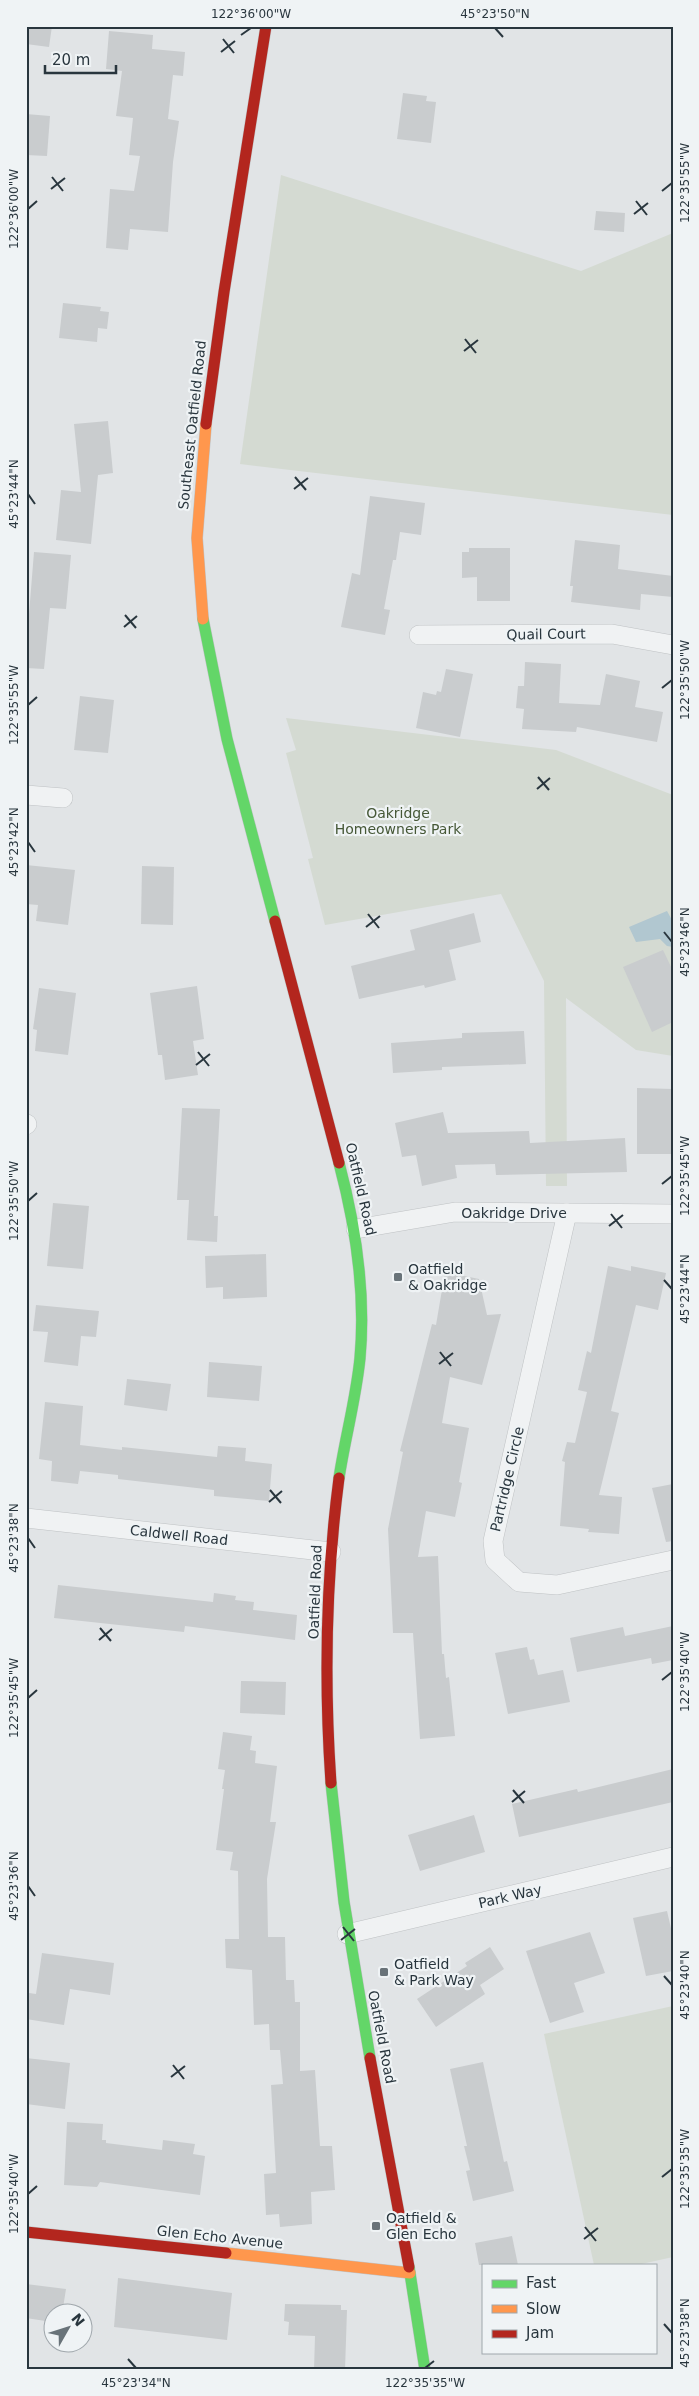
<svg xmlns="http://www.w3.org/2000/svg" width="699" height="2396" font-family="'DejaVu Sans',sans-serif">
  <rect width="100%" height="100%" fill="#e1e4e6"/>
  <g fill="#d4dad2">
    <polygon points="281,175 581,271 673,233 673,515 240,464"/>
    <polygon points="286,718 556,750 673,795 673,1056 636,1050 566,998 567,1186 546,1186 544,981 501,894 325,925 308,859 313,858 286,753 296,750"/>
    <polygon points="673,2006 673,2257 637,2265 594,2265 544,2034"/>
  </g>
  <polygon fill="#b1c7d0" points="667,911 673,922 673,947 667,946 660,939 636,942 629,927"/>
  <g fill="#c9ccce">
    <polygon points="26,26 52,26 49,47 26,44"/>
    <polygon points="109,31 153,35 152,49 185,52 183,76 173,75 168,119 179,121 173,162 168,232 130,229 128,250 106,248 110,189 134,191 140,156 129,155 133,118 116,116 122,71 106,69"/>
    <polygon points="403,93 427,96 426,101 436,102 431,143 397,139"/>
    <polygon points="26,114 50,116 47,156 26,155"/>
    <polygon points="596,211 625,213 624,232 594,230"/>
    <polygon points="63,303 101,307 100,311 109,312 107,329 98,328 97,342 59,338"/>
    <polygon points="108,421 113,473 98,475 91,544 56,540 61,490 81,492 74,424"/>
    <polygon points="370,496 425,503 421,535 400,532 396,560 393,560 384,609 390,610 385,635 341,627 352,573 360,575"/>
    <polygon points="575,540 620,545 618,569 673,576 673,597 641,594 640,610 571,602 573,586 570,586"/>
    <polygon points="469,548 510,548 510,601 477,601 477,577 462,578 462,552 469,552"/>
    <polygon points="34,552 71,555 66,609 50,608 44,669 26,668 26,614 29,614"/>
    <polygon points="525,662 561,664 559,703 600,705 606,674 640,681 635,707 663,712 657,742 577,727 576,732 522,729 524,709 516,708 518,686 524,686"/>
    <polygon points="446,669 473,674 460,737 416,728 423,692 436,695 437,691 441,692"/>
    <polygon points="80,696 114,700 108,753 74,750"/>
    <polygon points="26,865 75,870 68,925 36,921 38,905 26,904"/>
    <polygon points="142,866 174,867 173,925 141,924"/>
    <polygon points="474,913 481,942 449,950 456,980 425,988 424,985 359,999 351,966 415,950 410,930"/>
    <polygon points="663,950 673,971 673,1022 652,1032 623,967"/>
    <polygon points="197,986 204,1039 193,1041 198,1075 165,1080 162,1055 158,1055 150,993"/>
    <polygon points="39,988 76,993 68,1055 35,1051 37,1030 33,1029"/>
    <polygon points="524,1031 526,1064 442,1067 442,1070 393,1073 391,1043 462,1038 462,1033"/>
    <polygon points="637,1088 673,1089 673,1154 637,1154"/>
    <polygon points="182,1108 220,1109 214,1216 218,1216 217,1242 187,1240 189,1200 177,1200"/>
    <polygon points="443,1112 448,1133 529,1131 530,1143 625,1138 627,1172 496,1175 495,1164 455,1165 457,1178 422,1186 416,1155 402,1157 395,1123"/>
    <polygon points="53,1203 89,1206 83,1269 47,1266"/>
    <polygon points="266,1254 267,1297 223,1299 223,1287 206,1288 205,1256"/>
    <polygon points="608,1266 631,1271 631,1266 666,1273 658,1310 636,1305 611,1411 619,1413 599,1495 622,1497 619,1534 588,1532 589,1529 560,1526 565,1462 562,1461 567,1442 575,1443 587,1392 578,1390 587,1351 591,1353"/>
    <polygon points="445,1272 479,1279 487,1315 501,1314 482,1385 450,1377 442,1423 469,1428 459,1482 462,1483 455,1517 426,1511 418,1557 438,1556 442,1654 444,1654 446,1678 449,1677 455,1736 420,1739 413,1633 393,1633 388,1529 403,1452 400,1451 432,1324 436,1325"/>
    <polygon points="36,1305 99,1311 96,1337 81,1336 78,1366 44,1362 48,1332 33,1331"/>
    <polygon points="209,1362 262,1366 259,1401 207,1397"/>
    <polygon points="127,1379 171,1384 167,1411 124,1405"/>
    <polygon points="45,1402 83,1406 80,1445 122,1450 122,1447 217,1457 218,1446 246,1448 245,1461 272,1464 269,1501 214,1496 214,1490 118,1479 118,1475 80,1471 78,1484 51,1481 52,1461 39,1459"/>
    <polygon points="673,1484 673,1541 666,1542 652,1488"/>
    <polygon points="58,1585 213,1602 214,1593 236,1596 235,1600 254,1602 253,1610 297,1615 295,1640 185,1626 184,1632 54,1618"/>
    <polygon points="673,1626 673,1660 652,1664 651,1658 577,1672 570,1638 623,1627 625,1636"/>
    <polygon points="527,1647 530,1660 534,1659 538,1675 563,1670 570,1702 508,1714 495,1653"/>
    <polygon points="241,1681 286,1682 285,1715 240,1713"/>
    <polygon points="223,1732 252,1736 250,1750 256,1751 255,1763 277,1766 270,1822 276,1822 267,1879 268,1937 285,1937 286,1980 294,1980 295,2002 300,2002 300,2071 315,2070 320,2146 332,2146 335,2190 311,2192 312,2224 280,2227 279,2214 266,2215 264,2174 276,2173 271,2085 283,2084 280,2050 270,2050 269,2024 254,2025 252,1970 226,1968 225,1939 239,1939 238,1871 230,1870 233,1852 216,1850 224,1789 222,1789 225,1770 218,1769"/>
    <polygon points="673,1769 673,1802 519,1837 512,1804 577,1789 578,1792"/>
    <polygon points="474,1815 485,1852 420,1871 408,1835"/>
    <polygon points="667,1911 673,1937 673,1971 646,1976 633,1918"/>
    <polygon points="590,1932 605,1973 574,1983 584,2012 550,2023 526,1951"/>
    <polygon points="490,1947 504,1969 480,1985 485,1994 436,2027 417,1999 467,1966 465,1963"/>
    <polygon points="42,1953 114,1963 110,1995 70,1989 64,2025 26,2019 29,1993 36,1994"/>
    <polygon points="26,2058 70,2063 65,2109 26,2104"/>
    <polygon points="483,2062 504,2162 507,2161 514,2191 473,2201 466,2171 470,2170 464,2146 467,2146 450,2069"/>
    <polygon points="67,2122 103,2124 102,2140 106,2140 106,2143 162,2150 163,2140 195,2144 193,2154 205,2156 200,2195 100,2182 97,2187 64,2185"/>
    <polygon points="512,2236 518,2265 479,2265 475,2243"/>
    <polygon points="118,2278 232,2293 227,2340 114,2327"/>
    <polygon points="26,2284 66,2289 62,2314 52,2314 52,2322 26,2318"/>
    <polygon points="285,2304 341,2305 341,2310 347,2310 345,2370 314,2370 315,2336 288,2335 289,2322 284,2321"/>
  </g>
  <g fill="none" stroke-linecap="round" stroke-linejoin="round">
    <g stroke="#bfc2c4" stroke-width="20">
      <g id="street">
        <polyline points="419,635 612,634 673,645"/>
        <polyline points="26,795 63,798"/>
        <polyline points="26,1125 27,1124"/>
        <polyline points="567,1213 493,1541 495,1560 519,1582 557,1585 673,1560"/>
        <polyline points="356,1229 455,1212 673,1214"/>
        <polyline points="26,1518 331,1552"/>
        <polyline points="347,1934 673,1857"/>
      </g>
    </g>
    <g stroke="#bfc2c4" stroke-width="12">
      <g id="fast">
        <polyline points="203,619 227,739 275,921"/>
        <path d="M 339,1478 C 345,1438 356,1399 360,1358 C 366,1292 356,1227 339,1163"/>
        <polyline points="331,1783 344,1902 370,2058"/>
        <polyline points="409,2267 425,2370"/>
      </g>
    </g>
    <g stroke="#bfc2c4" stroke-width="12">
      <g id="slow">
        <polyline points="203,619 197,538 206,424"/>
        <polyline points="226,2253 410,2273"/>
      </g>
    </g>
    <g stroke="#bfc2c4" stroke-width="12">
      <g id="jam">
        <polyline points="206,424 224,292 266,26"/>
        <polyline points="275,921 339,1163"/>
        <path d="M 331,1783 C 324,1682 326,1578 339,1478"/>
        <polyline points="370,2058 409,2267"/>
        <polyline points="26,2232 226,2253"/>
      </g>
    </g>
    <use href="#street" stroke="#f0f2f3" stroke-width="19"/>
    <use href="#fast" stroke="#63d668" stroke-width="11"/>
    <use href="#slow" stroke="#ff974d" stroke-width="11"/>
    <use href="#jam" stroke="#b3261e" stroke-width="11"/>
  </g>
  <path fill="none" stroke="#29363e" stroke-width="2" d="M 495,28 L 503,37M 241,35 L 251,28M 223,39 L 234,53M 221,52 L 235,41M 52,177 L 63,191M 51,189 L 65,178M 662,191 L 672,183M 636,201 L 647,215M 28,209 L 37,201M 634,214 L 648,203M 465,339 L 476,353M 464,351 L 478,340M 295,477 L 306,490M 294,489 L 308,478M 28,494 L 35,504M 125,615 L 136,628M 124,627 L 137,616M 662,688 L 672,680M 28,705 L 37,697M 538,777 L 549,790M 537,789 L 550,778M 28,842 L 35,852M 368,914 L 379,928M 366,927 L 380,916M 664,932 L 672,942M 198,1052 L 209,1066M 196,1065 L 210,1054M 662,1184 L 672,1176M 28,1201 L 37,1193M 611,1214 L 622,1228M 609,1226 L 623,1215M 664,1280 L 672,1289M 440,1352 L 451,1366M 439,1364 L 453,1353M 270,1490 L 281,1503M 269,1502 L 282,1491M 28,1538 L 35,1548M 100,1628 L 111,1641M 99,1640 L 112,1629M 662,1680 L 672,1672M 28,1698 L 37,1690M 513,1790 L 524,1803M 512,1802 L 525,1791M 28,1886 L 35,1896M 343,1927 L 354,1941M 341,1940 L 355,1929M 664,1976 L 672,1985M 173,2065 L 184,2079M 171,2077 L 185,2066M 662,2177 L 672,2169M 28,2194 L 37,2186M 585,2227 L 596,2241M 584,2239 L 598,2228M 664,2324 L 672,2333M 128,2359 L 136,2368M 425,2368 L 434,2361"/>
  <g fill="#697379" stroke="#eff3f5" stroke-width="2">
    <rect x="393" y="1272" width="10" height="10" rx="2.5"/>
    <rect x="379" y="1967" width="10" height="10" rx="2.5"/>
    <rect x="371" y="2221" width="10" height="10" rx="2.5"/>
  </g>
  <g text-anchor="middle" stroke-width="4.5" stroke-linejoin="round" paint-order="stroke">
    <g font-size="14" fill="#29363e" stroke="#eff3f5">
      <text transform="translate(192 425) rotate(-84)" y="5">Southeast Oatfield Road</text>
      <text transform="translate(546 634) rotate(-1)" y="5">Quail Court</text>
      <text transform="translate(361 1189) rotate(77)" y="5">Oatfield Road</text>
      <text x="514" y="1218">Oakridge Drive</text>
      <text transform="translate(507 1479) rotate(-77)" y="5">Partridge Circle</text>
      <text transform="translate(179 1535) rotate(6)" y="5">Caldwell Road</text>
      <text transform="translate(315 1592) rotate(-88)" y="5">Oatfield Road</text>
      <text transform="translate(510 1896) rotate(-13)" y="5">Park Way</text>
      <text transform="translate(382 2037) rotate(79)" y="5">Oatfield Road</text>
      <text transform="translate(220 2237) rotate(6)" y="5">Glen Echo Avenue</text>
    </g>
    <g font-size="14" fill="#465837" stroke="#eff3f5">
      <text x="398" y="818">Oakridge<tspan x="398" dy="16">Homeowners Park</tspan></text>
    </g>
    <g font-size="14" fill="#29363e" stroke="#eff3f5" text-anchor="start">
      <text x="408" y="1274">Oatfield<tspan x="408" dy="16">&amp; Oakridge</tspan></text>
      <text x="394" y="1969">Oatfield<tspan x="394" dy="16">&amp; Park Way</tspan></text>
      <text x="386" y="2223">Oatfield &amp;<tspan x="386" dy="16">Glen Echo</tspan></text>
    </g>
  </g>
  <rect width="699" height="2396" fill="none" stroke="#eff3f5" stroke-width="55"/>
  <rect x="482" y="2264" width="175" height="90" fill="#eff3f5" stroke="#a0a7ac"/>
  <rect x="492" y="2280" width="25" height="8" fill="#63d668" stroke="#a0a7ac"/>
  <text x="526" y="2288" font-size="15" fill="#29363e">Fast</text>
  <rect x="492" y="2305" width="25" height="8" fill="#ff974d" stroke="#a0a7ac"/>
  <text x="526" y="2314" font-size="15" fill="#29363e">Slow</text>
  <rect x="492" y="2330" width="25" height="8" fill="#b3261e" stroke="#a0a7ac"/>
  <text x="526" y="2338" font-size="15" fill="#29363e">Jam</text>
  <g transform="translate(68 2328) rotate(51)"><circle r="24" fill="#eff3f5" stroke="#a0a7ac"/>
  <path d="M0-4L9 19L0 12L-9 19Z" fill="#697379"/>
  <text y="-8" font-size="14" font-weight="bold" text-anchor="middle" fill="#29363e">N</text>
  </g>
  <path d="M45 65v8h71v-8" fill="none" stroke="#29363e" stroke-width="2.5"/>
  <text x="52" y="65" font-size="15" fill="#29363e" stroke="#eff3f5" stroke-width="4" paint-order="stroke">20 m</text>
  <rect x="28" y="28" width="644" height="2340" fill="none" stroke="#29363e" stroke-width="2"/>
  <g font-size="12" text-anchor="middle" fill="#29363e">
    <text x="251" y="18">122°36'00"W</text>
    <text x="495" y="18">45°23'50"N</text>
    <text transform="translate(685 183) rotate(-90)" y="4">122°35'55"W</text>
    <text transform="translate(14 209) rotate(-90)" y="4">122°36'00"W</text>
    <text transform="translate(14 494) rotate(-90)" y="4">45°23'44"N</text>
    <text transform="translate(685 680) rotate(-90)" y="4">122°35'50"W</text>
    <text transform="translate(14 705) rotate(-90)" y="4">122°35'55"W</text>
    <text transform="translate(14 842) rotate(-90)" y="4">45°23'42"N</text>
    <text transform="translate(685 942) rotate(-90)" y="4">45°23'46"N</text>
    <text transform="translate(685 1176) rotate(-90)" y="4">122°35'45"W</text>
    <text transform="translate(14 1201) rotate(-90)" y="4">122°35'50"W</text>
    <text transform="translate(685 1289) rotate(-90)" y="4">45°23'44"N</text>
    <text transform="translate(14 1538) rotate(-90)" y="4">45°23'38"N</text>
    <text transform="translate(685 1672) rotate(-90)" y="4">122°35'40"W</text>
    <text transform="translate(14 1698) rotate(-90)" y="4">122°35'45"W</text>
    <text transform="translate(14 1886) rotate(-90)" y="4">45°23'36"N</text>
    <text transform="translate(685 1985) rotate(-90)" y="4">45°23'40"N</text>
    <text transform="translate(685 2169) rotate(-90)" y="4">122°35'35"W</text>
    <text transform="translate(14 2194) rotate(-90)" y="4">122°35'40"W</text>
    <text transform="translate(685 2333) rotate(-90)" y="4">45°23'38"N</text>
    <text x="136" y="2387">45°23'34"N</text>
    <text x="425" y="2387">122°35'35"W</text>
  </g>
</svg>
